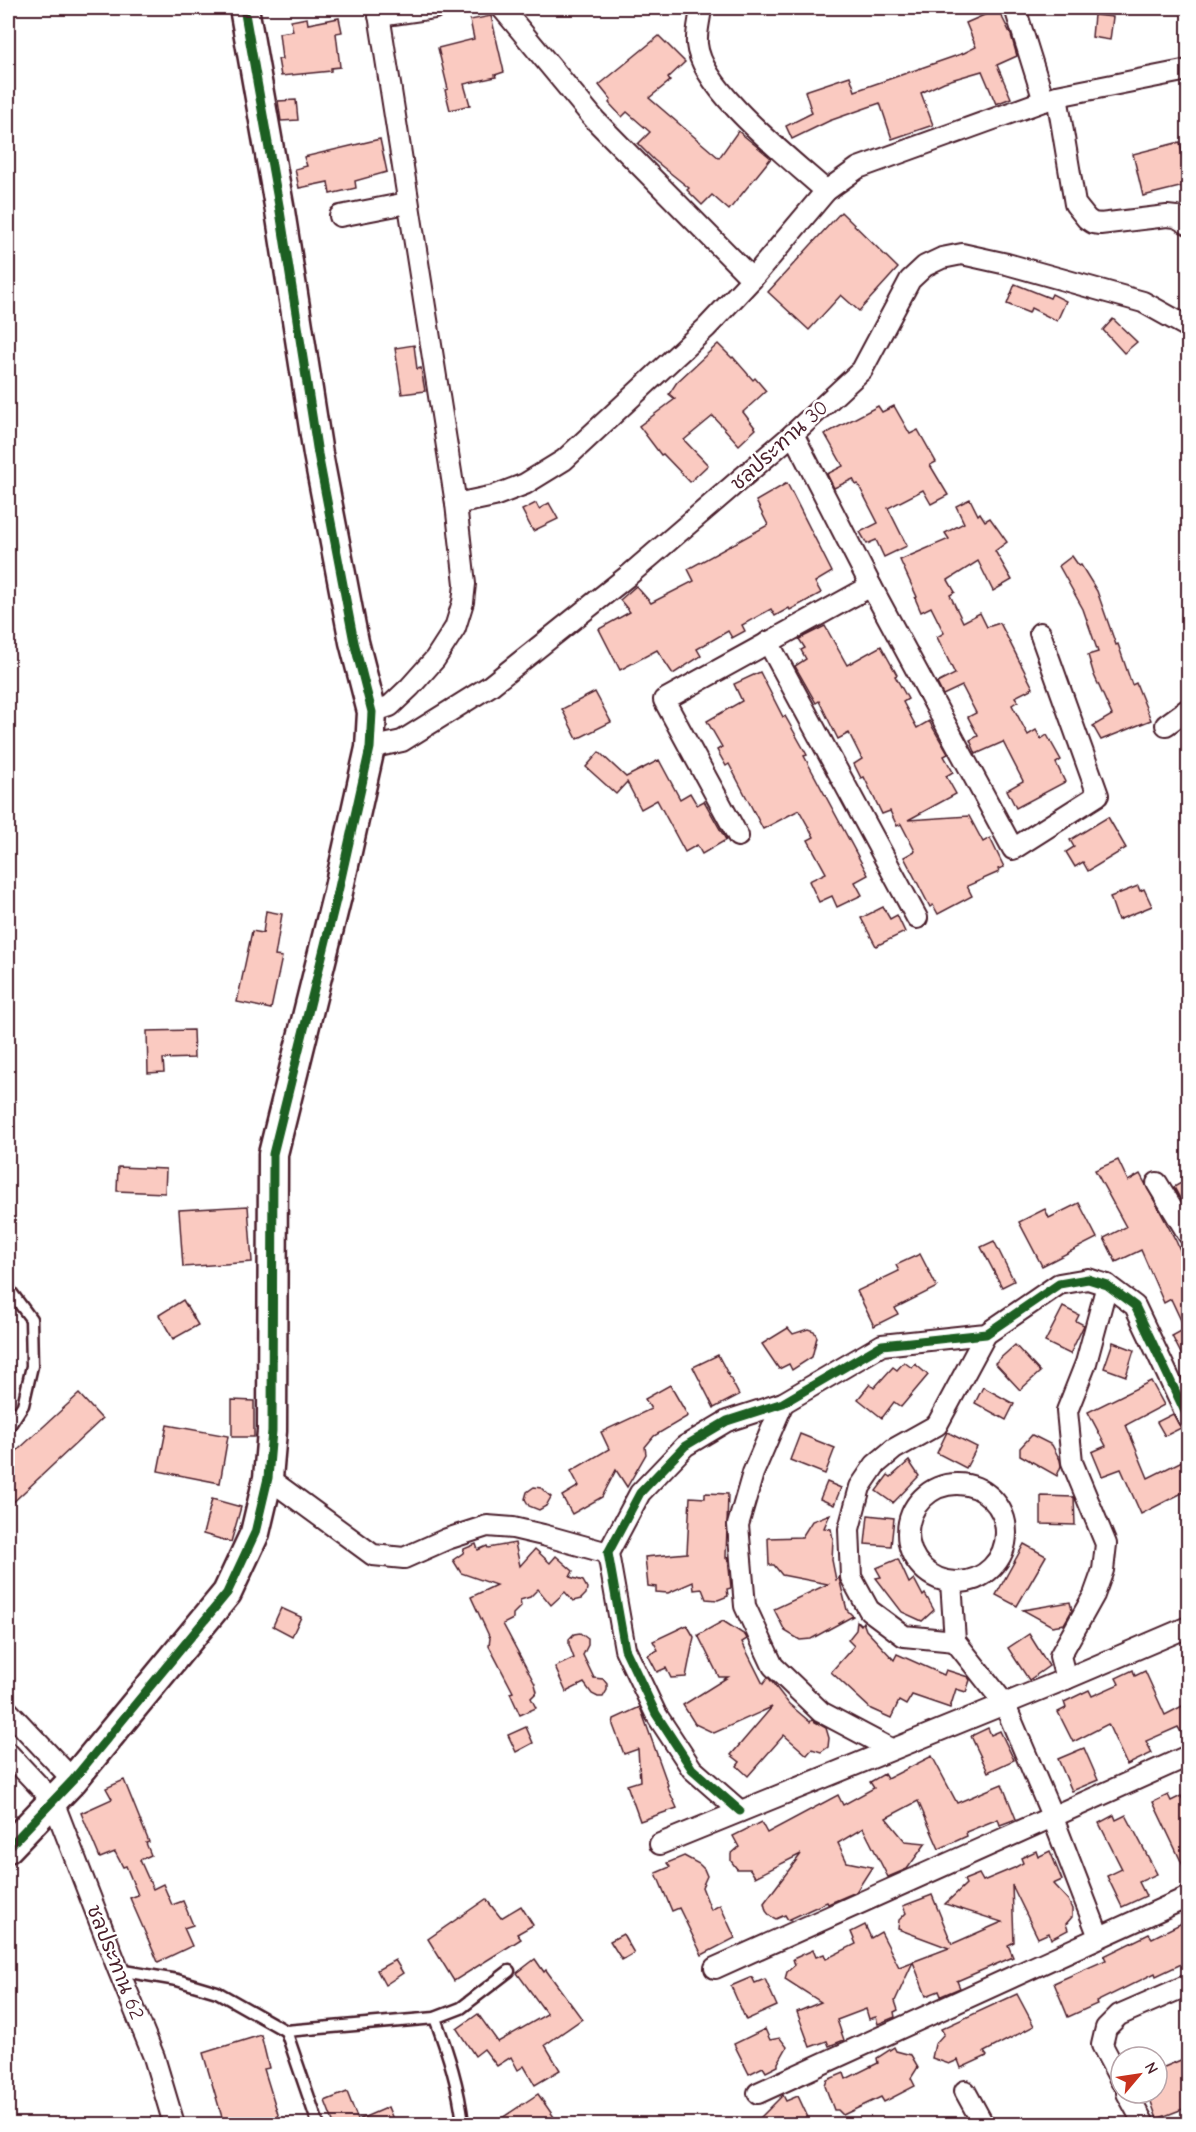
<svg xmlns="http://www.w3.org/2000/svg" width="1196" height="2132" font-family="'Comic Neue','Playpen Sans Thai',sans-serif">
  <rect width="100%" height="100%" fill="#fff"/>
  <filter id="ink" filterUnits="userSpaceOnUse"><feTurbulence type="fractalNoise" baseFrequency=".0167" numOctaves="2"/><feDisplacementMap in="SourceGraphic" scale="12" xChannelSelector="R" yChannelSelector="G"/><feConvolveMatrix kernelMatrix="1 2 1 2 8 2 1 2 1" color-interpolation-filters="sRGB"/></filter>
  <g filter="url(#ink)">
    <g fill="#facac1" stroke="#4a1f2b" stroke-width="1.5">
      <polygon points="998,9 1011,35 1017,56 997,65 1011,98 996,104 982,71 944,82 921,93 933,125 892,139 880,103 829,121 792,139 786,126 812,113 805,91 850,76 855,91 964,53 976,47 966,23"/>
      <polygon points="1094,15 1113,17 1110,40 1092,37"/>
      <polygon points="491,16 504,72 495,75 496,77 464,84 470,105 450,110 445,90 448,89 438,48 474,39 470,20"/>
      <polygon points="307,18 308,24 339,18 342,32 336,33 340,67 331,68 331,71 281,76 278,59 282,59 279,33 293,31 291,21"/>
      <polygon points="659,36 685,62 668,78 670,81 649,98 719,158 738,131 771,158 729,210 712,195 702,205 687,190 689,188 654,160 638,144 650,132 627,112 622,117 609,103 611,100 599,85"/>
      <polygon points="296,100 298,120 281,121 278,101"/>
      <polygon points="380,139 387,172 355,181 356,188 330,194 328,182 299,188 295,169 307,166 304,157"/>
      <polygon points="1180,142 1188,185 1143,196 1133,154"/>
      <polygon points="841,212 898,268 859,311 841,295 809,330 768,292"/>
      <polygon points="1015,284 1050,298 1052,294 1066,301 1057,321 1031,308 1029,313 1007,304"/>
      <polygon points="1113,319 1137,342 1124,353 1103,330"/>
      <polygon points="718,344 732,358 733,357 753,380 755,378 766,391 743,412 756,429 739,445 713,416 684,440 708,465 690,482 663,454 661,455 639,426 675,399 669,394 677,382"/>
      <polygon points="414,345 417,369 421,368 425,391 402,394 395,348"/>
      <polygon points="878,406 882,412 894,406 910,434 918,430 936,462 930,465 948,495 931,504 923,490 888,508 907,546 884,557 876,540 867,544 860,532 878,523 858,484 856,485 853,479 834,488 827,474 843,466 825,434"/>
      <polygon points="787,483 832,572 815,582 821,593 790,610 789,608 775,616 771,609 742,625 745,631 732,638 728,631 697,649 701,656 673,674 657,650 620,670 599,629 630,612 620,600 636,586 651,603 694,581 688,569 768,525 756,501"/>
      <polygon points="970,499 978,515 980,513 985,521 990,518 1007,542 995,551 1012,580 993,591 978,561 948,580 955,592 950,595 963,622 980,613 987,627 1000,623 1033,688 1015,697 1018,701 1012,705 1028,735 1036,730 1041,739 1047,735 1061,760 1056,763 1065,782 1016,808 1007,790 1023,781 1003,742 976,754 970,740 978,736 968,717 976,713 962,686 943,695 937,683 955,674 937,637 944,633 931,607 921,612 915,598 917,597 900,560 949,539 945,533 964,523 956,506"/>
      <polygon points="536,503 539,509 549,503 558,519 533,531 522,510"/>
      <polygon points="1072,556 1079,566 1081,565 1097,591 1116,645 1118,644 1132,685 1136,683 1151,720 1101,740 1093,726 1112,715 1094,675 1088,655 1098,652 1083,609 1059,566"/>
      <polygon points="825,626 847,665 881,646 897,675 895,676 908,699 903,702 917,728 929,721 948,754 944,756 953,772 946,776 956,794 908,820 969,816 983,842 990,838 1004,867 998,869 999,872 967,886 972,896 938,914 933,905 930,907 904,857 915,851 901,824 897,826 890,811 882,814 864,777 861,778 854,764 862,759 849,733 838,739 819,701 816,703 795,666 806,659 801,650 805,648 799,639"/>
      <polygon points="760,672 783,717 785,716 807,755 804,756 868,875 855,882 862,895 837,907 832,896 819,902 809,881 826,873 808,840 814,837 799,810 763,829 729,764 726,766 717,750 722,747 707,721 742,701 734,684"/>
      <polygon points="595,692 611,722 577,739 562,709"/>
      <polygon points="599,752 626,777 659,760 680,799 690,793 697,805 704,801 726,840 702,854 697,845 685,852 657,800 641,809 627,782 616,794 586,767"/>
      <polygon points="1108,817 1126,848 1088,871 1083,862 1075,867 1066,852 1074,847 1070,840"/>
      <polygon points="1138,886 1140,891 1144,889 1152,906 1118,920 1110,897"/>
      <polygon points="883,907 890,919 897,915 905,932 876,946 861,918"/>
      <polygon points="266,911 282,914 275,956 282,957 271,1009 237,1002 252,931 263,933"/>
      <polygon points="193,1030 194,1058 163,1059 164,1072 148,1073 147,1031"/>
      <polygon points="1118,1160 1128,1181 1140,1174 1176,1241 1188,1268 1188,1367 1172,1336 1185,1329 1171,1299 1164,1303 1141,1250 1116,1262 1104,1238 1126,1227 1095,1170"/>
      <polygon points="118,1167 166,1169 165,1193 117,1191"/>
      <polygon points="1188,1179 1188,1198 1182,1202 1174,1187"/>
      <polygon points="1079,1203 1097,1238 1042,1266 1019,1222 1045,1209 1049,1218"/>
      <polygon points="248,1206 252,1262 183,1267 179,1210"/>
      <polygon points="994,1241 1014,1281 1002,1287 981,1247"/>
      <polygon points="920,1254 937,1287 895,1308 898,1314 874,1326 857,1291 899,1271 896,1265"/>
      <polygon points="183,1300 198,1325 173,1339 159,1315"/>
      <polygon points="1063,1307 1079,1315 1076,1321 1084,1325 1070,1354 1045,1342"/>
      <polygon points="788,1328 793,1334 808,1329 814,1331 817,1337 812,1357 792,1370 789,1364 779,1369 762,1344"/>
      <polygon points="1113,1342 1134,1350 1126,1376 1104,1368"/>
      <polygon points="1015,1345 1040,1372 1020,1390 995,1363"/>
      <polygon points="718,1355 739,1395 714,1408 693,1367"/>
      <polygon points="904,1362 912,1368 915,1364 928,1375 901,1407 894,1402 882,1418 858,1399 870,1384 874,1388 893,1367 897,1370"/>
      <polygon points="1151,1381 1164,1405 1126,1425 1148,1478 1188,1458 1188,1490 1141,1514 1121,1469 1102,1476 1092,1452 1106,1446 1088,1412"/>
      <polygon points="670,1385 688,1416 654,1436 645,1447 646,1454 627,1487 616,1470 602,1497 572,1514 562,1496 579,1486 571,1471 609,1449 601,1432 651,1409 645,1399"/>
      <polygon points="983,1387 1014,1404 1006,1420 975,1403"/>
      <polygon points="79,1394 102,1419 8,1507 8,1459"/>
      <polygon points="232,1400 254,1401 254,1437 232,1437"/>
      <polygon points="1173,1414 1181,1428 1165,1436 1157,1422"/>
      <polygon points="167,1425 228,1436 220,1483 158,1471"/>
      <polygon points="947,1432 977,1447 966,1468 937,1453"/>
      <polygon points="800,1434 835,1448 825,1474 790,1460"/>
      <polygon points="1032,1435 1052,1445 1060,1460 1061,1466 1057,1476 1020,1455 1020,1448"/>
      <polygon points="909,1461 919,1476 893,1503 876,1491 888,1475 891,1477"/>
      <polygon points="827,1482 841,1488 834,1505 820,1499"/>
      <polygon points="534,1487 541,1488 551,1497 546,1506 539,1510 529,1506 525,1499 527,1492"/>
      <polygon points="705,1493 728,1494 726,1558 728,1557 731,1588 727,1589 728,1596 718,1600 706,1599 702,1589 694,1590 693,1582 668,1593 656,1592 656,1587 648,1586 645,1557 687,1553 690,1497 705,1498"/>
      <polygon points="1041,1496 1074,1497 1075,1525 1041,1524"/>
      <polygon points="212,1499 241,1507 231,1542 203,1534"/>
      <polygon points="830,1514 824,1528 831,1529 833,1539 832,1560 836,1580 839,1578 847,1610 853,1616 811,1639 800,1640 785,1631 774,1609 828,1584 782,1575 774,1565 769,1565 768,1538 802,1537 812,1521"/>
      <polygon points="868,1515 894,1518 891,1546 865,1544"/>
      <polygon points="515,1543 520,1566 535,1549 550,1563 556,1556 573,1571 570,1577 583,1581 587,1588 586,1594 581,1599 573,1601 565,1592 551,1605 538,1589 530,1597 520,1600 521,1606 513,1614 513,1619 503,1624 535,1684 537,1692 531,1698 536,1708 520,1715 510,1693 513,1692 489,1646 490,1638 471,1597 496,1585 461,1573 453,1560 463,1553 464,1549 476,1544 478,1550 487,1546 488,1548"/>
      <polygon points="1024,1544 1046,1556 1017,1606 996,1595"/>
      <polygon points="898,1559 909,1583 914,1579 923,1596 925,1594 934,1610 922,1621 902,1612 876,1578 881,1577 876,1568"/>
      <polygon points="1070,1602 1072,1610 1064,1624 1052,1626 1023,1610"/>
      <polygon points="281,1608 301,1617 292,1636 273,1626"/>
      <polygon points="723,1621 745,1635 747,1639 742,1642 763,1684 768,1677 789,1704 810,1722 812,1720 826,1728 829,1738 828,1747 821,1752 812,1749 807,1755 784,1735 748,1776 737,1766 740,1762 731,1755 772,1707 714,1733 695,1724 683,1705 728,1677 719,1677 698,1635"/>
      <polygon points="857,1621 861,1625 863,1622 866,1630 894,1660 897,1654 944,1675 946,1670 968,1677 970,1680 966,1692 956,1689 950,1708 912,1695 906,1705 899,1701 891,1718 871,1709 831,1672 854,1646 848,1640 856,1630"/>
      <polygon points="687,1625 694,1637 686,1677 671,1678 666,1668 657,1672 648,1655 658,1650 653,1641"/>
      <polygon points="580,1633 588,1639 588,1645 583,1655 594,1678 603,1679 607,1684 607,1690 603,1697 598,1697 592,1694 584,1683 566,1692 555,1667 574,1658 569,1645 569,1639 574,1634"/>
      <polygon points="1029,1634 1049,1666 1029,1680 1008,1648"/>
      <polygon points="1133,1670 1135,1676 1145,1671 1165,1715 1188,1703 1188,1744 1178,1727 1146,1741 1152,1753 1127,1765 1108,1724 1073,1742 1058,1712 1066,1708 1064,1702 1089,1690 1092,1696 1119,1684 1116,1678"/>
      <polygon points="640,1707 668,1785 667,1786 677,1808 640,1821 627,1785 640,1781 638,1749 624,1754 613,1725 614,1719"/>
      <polygon points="526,1727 533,1743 516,1752 508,1735"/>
      <polygon points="988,1728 991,1735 1000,1731 1014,1760 988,1772 971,1736"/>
      <polygon points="1084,1748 1098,1780 1072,1791 1058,1759"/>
      <polygon points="932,1756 957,1803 1002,1784 1016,1819 1000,1825 998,1819 966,1832 967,1836 939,1849 918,1801 886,1818 905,1841 926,1843 907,1869 888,1877 863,1828 838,1843 847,1862 872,1867 856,1892 828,1904 827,1902 788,1920 785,1915 776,1919 770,1916 766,1911 764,1903 801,1854 755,1877 750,1869 737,1869 731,1861 731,1854 739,1847 733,1836 761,1822 767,1833 838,1795 843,1805 874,1788 870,1782 884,1774 887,1779"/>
      <polygon points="124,1780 149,1842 146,1843 151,1855 140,1860 153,1889 163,1884 172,1905 183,1901 193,1925 184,1928 192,1946 158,1962 130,1898 138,1895 126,1866 123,1867 115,1852 100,1858 81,1813 112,1799 106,1788"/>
      <polygon points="1168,1795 1171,1801 1181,1796 1188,1810 1188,1876 1153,1802"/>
      <polygon points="1114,1815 1116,1820 1126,1815 1157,1874 1139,1882 1146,1896 1122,1907 1107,1876 1122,1869 1099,1823"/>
      <polygon points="1036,1851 1038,1857 1050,1851 1062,1880 1053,1884 1068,1900 1072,1909 1072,1917 1066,1924 1068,1930 1051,1939 1049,1933 1038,1938 1012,1885 1014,1942 1008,1945 1013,1957 957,1981 960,1988 941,1996 939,1991 926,1996 913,1962 895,2001 898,2010 894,2012 895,2017 878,2024 876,2017 869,2019 866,2009 837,2020 844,2040 829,2046 827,2041 810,2047 797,2012 821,2002 785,1979 787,1972 795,1965 793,1959 813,1950 816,1957 824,1954 826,1959 856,1944 851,1932 865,1925 871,1938 881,1932 899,1967 949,1948 898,1929 899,1920 906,1913 903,1906 932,1895 952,1944 1002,1922 945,1904 966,1884 964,1880 979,1874 983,1881 1014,1868 1023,1863 1021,1858"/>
      <polygon points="684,1856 699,1864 704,1869 707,1876 702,1887 711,1910 720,1905 735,1938 702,1955 679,1908 672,1911 656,1873 670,1867 667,1863"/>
      <polygon points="486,1899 501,1918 521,1906 533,1925 517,1934 521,1939 454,1981 428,1939"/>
      <polygon points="1182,1923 1188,1935 1188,1961 1156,1976 1155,1973 1096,2002 1097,2004 1068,2017 1054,1983 1106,1960 1104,1956 1149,1934 1152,1938"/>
      <polygon points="623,1934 634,1953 622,1960 610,1941"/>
      <polygon points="535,1959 544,1972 546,1970 582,2019 545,2045 560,2070 535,2085 524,2066 518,2070 511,2057 497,2066 484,2049 475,2056 457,2029 478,2014 498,2042 547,2014 517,1973"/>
      <polygon points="395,1960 403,1973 385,1985 377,1970"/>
      <polygon points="752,1977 755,1983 765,1979 777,2006 746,2020 731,1986"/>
      <polygon points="1017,1994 1034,2026 984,2052 987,2056 961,2068 958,2060 949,2064 932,2058 935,2044 944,2034 941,2029"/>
      <polygon points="765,2029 770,2040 780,2038 787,2047 778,2063 778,2066 766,2072 763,2067 749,2074 734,2044"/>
      <polygon points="261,2035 269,2068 264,2069 281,2124 224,2124 203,2053"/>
      <polygon points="894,2047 896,2051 911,2055 918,2067 911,2078 915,2086 884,2102 881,2097 843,2115 838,2110 834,2110 825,2086 827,2080 844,2073 846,2079 878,2063 877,2058"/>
      <polygon points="1188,2057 1188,2107 1157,2119 1148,2093 1157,2093 1157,2070"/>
      <polygon points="347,2092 358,2120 388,2107 395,2124 334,2124 325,2101"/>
      <polygon points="538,2094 554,2117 544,2124 493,2124"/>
      <polygon points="783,2095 786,2101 798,2096 811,2124 754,2124"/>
    </g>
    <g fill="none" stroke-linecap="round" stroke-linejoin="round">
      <g stroke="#4a1f2b" stroke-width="15">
        <g id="lane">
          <polyline points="8,1288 31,1319 32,1366 23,1405 8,1428"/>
          <polyline points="118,1970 177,1980 217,1992 286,2031 435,2018 461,2008 509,1971"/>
          <path d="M 435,2018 C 448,2053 459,2087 463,2124"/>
          <polyline points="286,2031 318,2124"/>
        </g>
      </g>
      <g stroke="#4a1f2b" stroke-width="24">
        <g id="street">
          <polyline points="502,8 595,120 752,279"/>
          <path d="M 701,8 C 700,19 696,32 697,44 C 701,90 792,160 826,191"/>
          <polyline points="1015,8 1044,101"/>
          <polyline points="379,16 434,8"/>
          <polyline points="1057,96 1075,204 1087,219 1093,223 1100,224 1167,216 1176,217 1188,224"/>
          <polyline points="340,216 407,203"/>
          <polyline points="793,434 871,586 1013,849 1098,795 1040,633"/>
          <polyline points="456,504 494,496 525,484 564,460 706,328 752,279 826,191 858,168 1057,96 1188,70"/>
          <polyline points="768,642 917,918"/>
          <polyline points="372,712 390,706 410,687 435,659 455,628 463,602 465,584 456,504 378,8"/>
          <polyline points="1166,725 1188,709"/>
          <polyline points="370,748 402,741 490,686 629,575 793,434 862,370 910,280 925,266 942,258 962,254 1007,264 1143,302 1188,327"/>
          <polyline points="738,836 664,700 871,586"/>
          <polyline points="1157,1183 1188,1234"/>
          <polyline points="783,1403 753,1473 738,1525 745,1606 773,1666 821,1712 891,1749"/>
          <polyline points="268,1478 373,1555 404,1558 447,1539 487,1526 513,1528 543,1535 608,1553"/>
          <circle cx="957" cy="1533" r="49"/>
          <polyline points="951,1582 955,1641 1004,1703 1053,1818 1099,1937"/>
          <polyline points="955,1641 904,1636 869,1610 851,1577 849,1529 860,1487 875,1465 894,1449 937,1425 986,1334"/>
          <polyline points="1066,1679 1060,1656 1094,1595 1103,1570 1106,1544 1072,1462 1067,1411 1086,1363 1107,1285"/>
          <polyline points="8,1711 73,1780"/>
          <polyline points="8,1753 53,1801 118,1969 154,2057 174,2124"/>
          <polyline points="740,1811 692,1769 656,1714 625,1649 608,1553 640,1493 685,1446 727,1421 783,1403 882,1345 986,1334 1059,1284 1088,1279 1107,1285 1135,1306 1188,1418"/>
          <polyline points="660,1844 1066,1679 1188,1627"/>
          <polyline points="715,1968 1188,1756"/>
          <polyline points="1121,2081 1102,2045 1106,2028 1119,2015 1188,1985"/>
          <polyline points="965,2091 983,2124"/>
          <polyline points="758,2093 1188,1897"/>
          <polyline points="1127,2093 1144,2124"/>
        </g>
      </g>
      <g stroke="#4a1f2b" stroke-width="33">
        <polyline id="secondary" points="8,1848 73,1780 227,1593 255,1533 268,1478 272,1431 273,1154 338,892 370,748 372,712 354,642 318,454 280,211 244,8"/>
      </g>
      <use href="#lane" stroke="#fff" stroke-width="10"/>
      <use href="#street" stroke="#fff" stroke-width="20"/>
      <use href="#secondary" stroke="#fff" stroke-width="28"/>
      <g stroke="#fff" stroke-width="13">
        <g id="cycleway">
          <polyline points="740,1811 692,1769 656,1714 625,1649 608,1553 640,1493 685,1446 727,1421 783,1403 882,1345 986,1334 1059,1284 1088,1279 1107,1285 1135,1306 1188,1418"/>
          <polyline points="8,1848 73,1780 227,1593 255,1533 268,1478 272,1431 273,1154 338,892 370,748 372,712 354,642 318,454 280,211 244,8"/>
        </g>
      </g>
      <use href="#cycleway" stroke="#1b5e20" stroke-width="9"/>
    </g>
  </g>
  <g text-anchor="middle" stroke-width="5" stroke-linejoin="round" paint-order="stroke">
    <g font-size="20" fill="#4a1f2b" stroke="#fff">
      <text transform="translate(779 445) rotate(-42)" y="7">ชลประทาน 30</text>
      <text transform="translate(116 1962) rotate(68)" y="7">ชลประทาน 62</text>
    </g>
  </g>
  <rect width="1196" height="2132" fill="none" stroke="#fff" stroke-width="30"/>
  <rect x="15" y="15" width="1166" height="2102" fill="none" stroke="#4a1f2b" stroke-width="2" filter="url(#ink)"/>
  <g transform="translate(1139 2075) rotate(61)"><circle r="28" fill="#ffffff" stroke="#b7a5aa" stroke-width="1.5"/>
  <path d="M0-4.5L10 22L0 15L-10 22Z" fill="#c8321e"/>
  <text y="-9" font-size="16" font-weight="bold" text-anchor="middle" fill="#4a1f2b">N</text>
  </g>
</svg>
